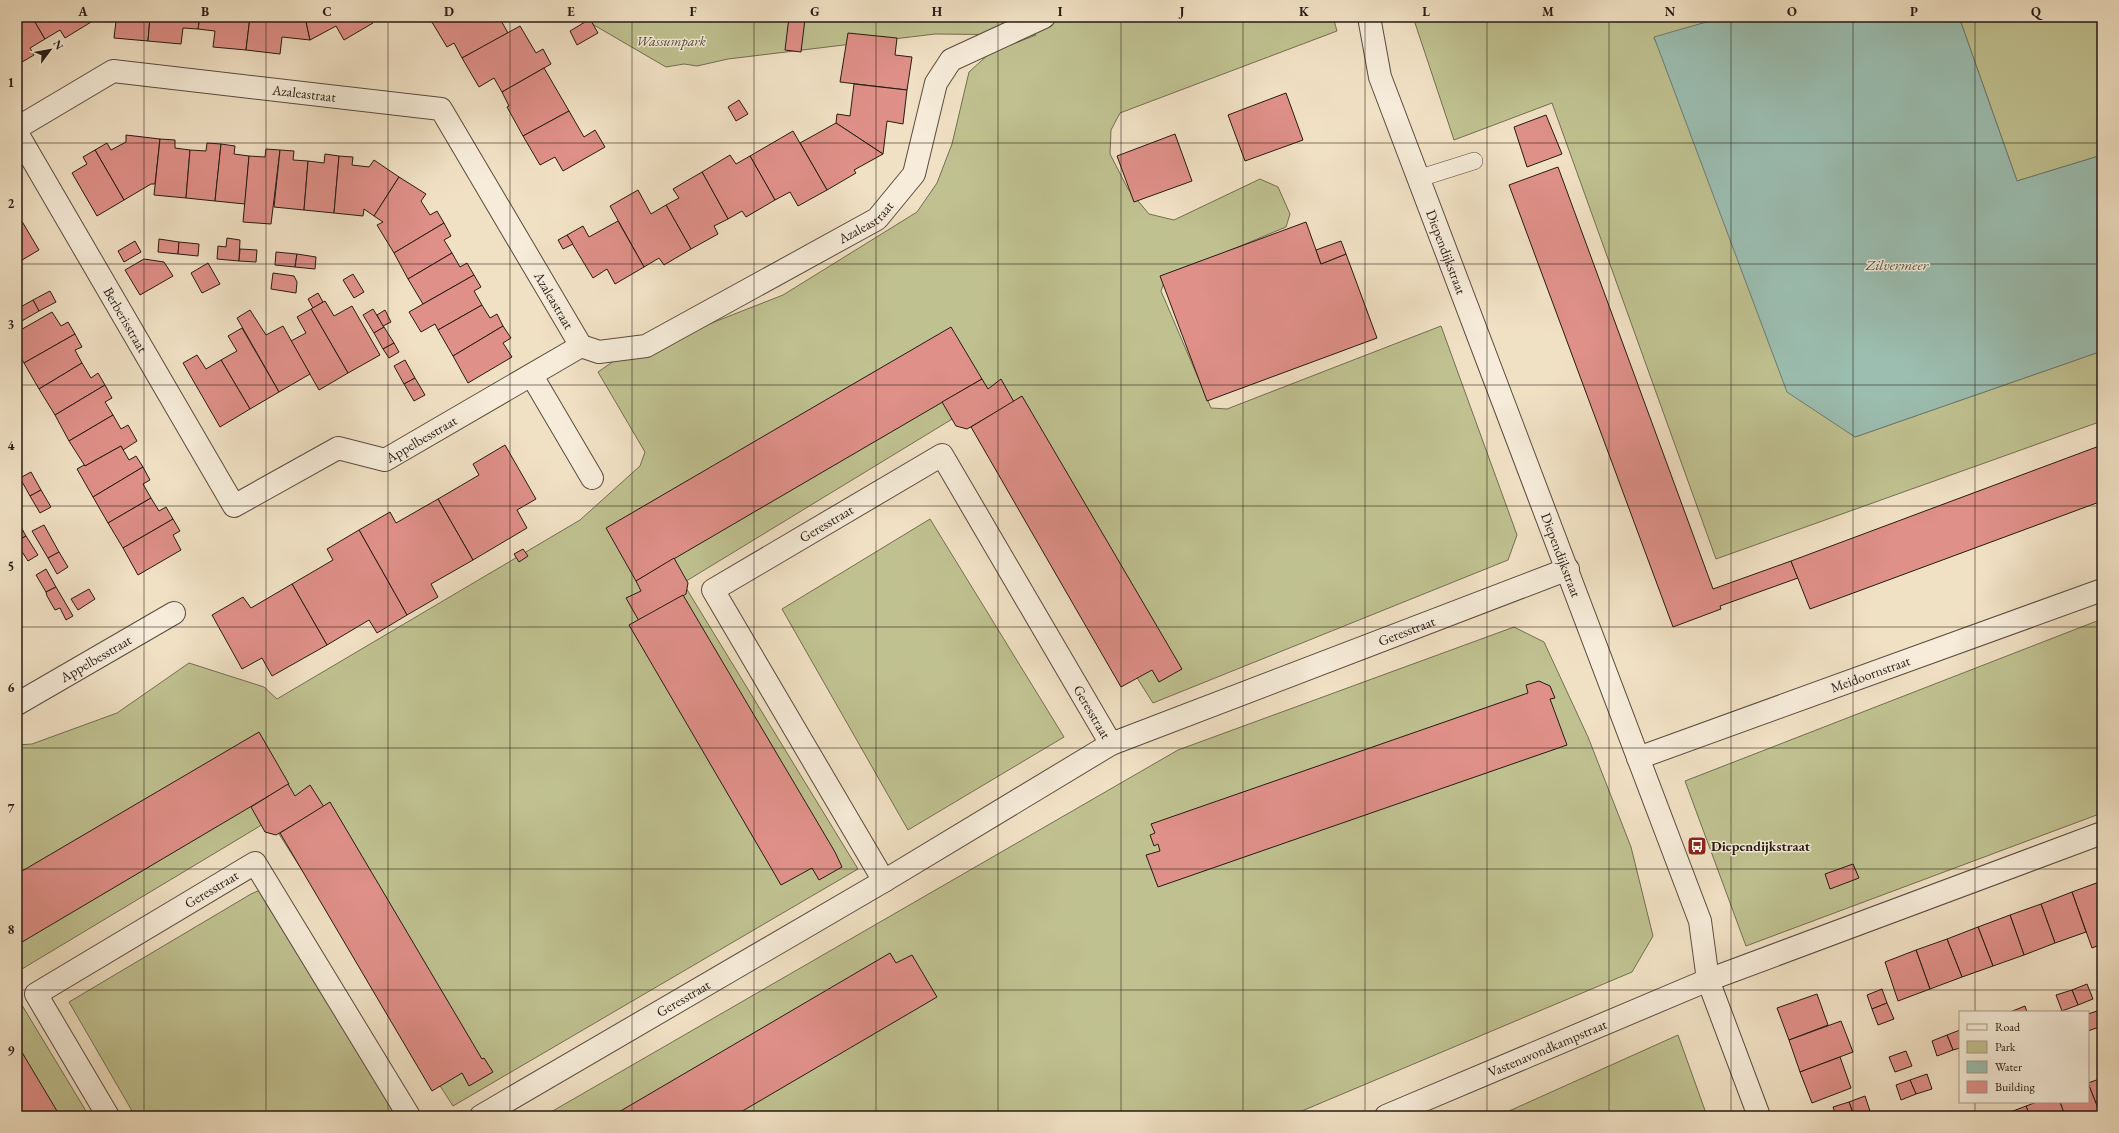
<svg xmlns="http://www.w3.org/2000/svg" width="2119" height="1133" font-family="'EB Garamond',serif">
  <rect width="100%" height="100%" fill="#f1e1c4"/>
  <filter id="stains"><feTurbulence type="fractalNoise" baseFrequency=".005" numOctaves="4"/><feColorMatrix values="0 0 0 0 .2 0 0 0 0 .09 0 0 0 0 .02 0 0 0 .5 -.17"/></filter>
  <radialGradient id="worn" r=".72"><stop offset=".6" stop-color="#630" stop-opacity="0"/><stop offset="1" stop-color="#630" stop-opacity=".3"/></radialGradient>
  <g fill="#c0c190" stroke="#736e52">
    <polygon points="580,17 1333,17 1337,31 1120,113 1111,130 1110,154 1128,189 1149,214 1174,220 1260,179 1278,187 1290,214 1286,227 1166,277 1161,291 1211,408 1227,409 1441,326 1517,535 1508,560 1153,703 967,410 683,583 858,869 453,1106 270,820 17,972 17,745 32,744 117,713 189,663 264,687 277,699 580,520 640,466 645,452 598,372 621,356 630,355 783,295 917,212 937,183 952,144 969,72 990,53 1036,35 935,34 728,59 697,66 684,64 666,67"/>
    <polygon points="1413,17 1724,17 1654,38 1855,437 2102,351 2102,421 1716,559 1552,103 1454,140"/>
    <polygon points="1959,17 2102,17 2102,155 2017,181"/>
    <polygon points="930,519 1064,737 908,830 782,609"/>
    <polygon points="2102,619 2102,813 1746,946 1685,781"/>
    <polygon points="1514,627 1544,642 1588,737 1631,847 1653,936 1632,972 1290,1116 544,1116 1178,750"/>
    <polygon points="260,890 400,1116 135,1116 69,1002 251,894"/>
    <polygon points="17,997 89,1116 17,1116"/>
    <polygon points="1678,1035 1707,1116 1498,1116"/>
  </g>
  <polygon fill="#9bbeb1" stroke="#6c7c72" points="1724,17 1959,17 2017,181 2102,155 2102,351 1855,437 1787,392 1654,37"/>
  <g fill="#df9088" stroke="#261a14">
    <polygon points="17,17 32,17 45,39 30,48 34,55 17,65"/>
    <polygon points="32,17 96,17 96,19 65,38 60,30 45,39"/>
    <polygon points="96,17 150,17 148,41 114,38 116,21 96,19"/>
    <polygon points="150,17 200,17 198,29 183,28 181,44 148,41"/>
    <polygon points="200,17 250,17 246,50 213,47 215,31 198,29"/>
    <polygon points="250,17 305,17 310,40 282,37 280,54 246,50"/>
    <polygon points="305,17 370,17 373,23 344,40 336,26 310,40"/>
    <polygon points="434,17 499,17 508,33 462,58 454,43 447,47 430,19"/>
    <polygon points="789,17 805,19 801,52 785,50"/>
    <polygon points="590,19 598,33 577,45 570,31"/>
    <polygon points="520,26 536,53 543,49 551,64 502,92 494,78 479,87 462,58"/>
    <polygon points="848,33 897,38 895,55 912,57 907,90 840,82"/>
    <polygon points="544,68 569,111 523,136 507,107 509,106 502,92"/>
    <polygon points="854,84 907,90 903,124 887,121 883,154 836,123 837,114 850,116"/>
    <polygon points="1286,93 1303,140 1245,161 1228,115"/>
    <polygon points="739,100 748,114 736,121 728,107"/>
    <polygon points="569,111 584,137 595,130 605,147 563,171 555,157 540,165 523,136"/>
    <polygon points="1546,115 1562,154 1527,167 1514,127"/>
    <polygon points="836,123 883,154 854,170 856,173 827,190 800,143"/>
    <polygon points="793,131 827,190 798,206 790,192 775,200 750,156"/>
    <polygon points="1175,134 1192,181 1134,202 1117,156"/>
    <polygon points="126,135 160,139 155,184 151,184 124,200 95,150 107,143 111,150 126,142"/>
    <polygon points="160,139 175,140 175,148 190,150 186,198 154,195"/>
    <polygon points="207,143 221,144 215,201 186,198 190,150 206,151"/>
    <polygon points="221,144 235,146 234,154 249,156 245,204 215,201"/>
    <polygon points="266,149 280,150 271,224 243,222 249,156 265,157"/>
    <polygon points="95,150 124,200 97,216 72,173 87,164 83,157"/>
    <polygon points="280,150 294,151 293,160 308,161 304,210 274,207"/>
    <polygon points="325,154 339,156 334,213 304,210 308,161 324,163"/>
    <polygon points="730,155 736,164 750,156 775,200 746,217 742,211 728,219 702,172"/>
    <polygon points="339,156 353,157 352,165 369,167 374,160 399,177 374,216 364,209 363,216 334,213"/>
    <polygon points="1558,167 1713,589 1791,561 1798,578 1720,606 1721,609 1673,627 1509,185"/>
    <polygon points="702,172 728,219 714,226 718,234 691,249 666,205 679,198 673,189"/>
    <polygon points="399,177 426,194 421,201 430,215 437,211 444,223 394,253 377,225 383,222 374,216"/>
    <polygon points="638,190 651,214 666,205 691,249 664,265 659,258 644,267 610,206"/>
    <polygon points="17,213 39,250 17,263"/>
    <polygon points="618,221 644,267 615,284 607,269 593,278 567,235 583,226 589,237"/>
    <polygon points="1306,222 1321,264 1346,254 1377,338 1207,401 1160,276"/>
    <polygon points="444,223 451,236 444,240 452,253 408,279 394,253"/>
    <polygon points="567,235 573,244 563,249 558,240"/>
    <polygon points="227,238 240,240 239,261 217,259 218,246 226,247"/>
    <polygon points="159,239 179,242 178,254 158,252"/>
    <polygon points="135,241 141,252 124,262 118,251"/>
    <polygon points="1341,241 1346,254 1321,264 1316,250"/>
    <polygon points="179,242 199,244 198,256 178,254"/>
    <polygon points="240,249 257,250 256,262 239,261"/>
    <polygon points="276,252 297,254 295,267 275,265"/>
    <polygon points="452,253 460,267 467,263 474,275 423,304 408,279"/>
    <polygon points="297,254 316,257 315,269 295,267"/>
    <polygon points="144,259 164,262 173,276 140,295 125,270"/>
    <polygon points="208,263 220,284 202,293 191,273"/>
    <polygon points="273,273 294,276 297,282 296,293 271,289"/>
    <polygon points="353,274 364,292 354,298 343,280"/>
    <polygon points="474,275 481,287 474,291 482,305 438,330 435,324 421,332 409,312"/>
    <polygon points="50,291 56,302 39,311 33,300"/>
    <polygon points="318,293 323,302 313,308 308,299"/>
    <polygon points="33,300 39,311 20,322 17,318 17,309"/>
    <polygon points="325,301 334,316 352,306 380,355 348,373 311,309"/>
    <polygon points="482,305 490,318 497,314 503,326 453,356 438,330"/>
    <polygon points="311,309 348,373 319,390 291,341 306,333 297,317"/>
    <polygon points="373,309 384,327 374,333 363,315"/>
    <polygon points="250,310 266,335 283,326 310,374 279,392 237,318"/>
    <polygon points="385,310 391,322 383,326 377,315"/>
    <polygon points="52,312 61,326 68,322 75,334 24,363 17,351 17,332"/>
    <polygon points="503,326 511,338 503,343 512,357 468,383 453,356"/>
    <polygon points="384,327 394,343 383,349 374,333"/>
    <polygon points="951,327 982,379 636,581 606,528"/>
    <polygon points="242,328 279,392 250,409 221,360 237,351 228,336"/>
    <polygon points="75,334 82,347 75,350 82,363 39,389 24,363"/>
    <polygon points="394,343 399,352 389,358 383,349"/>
    <polygon points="197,355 206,369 221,360 250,409 220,427 183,363"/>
    <polygon points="405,360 415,378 404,384 394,366"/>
    <polygon points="82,363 91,378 98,373 105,385 55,415 39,389"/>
    <polygon points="415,378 425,395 414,401 404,384"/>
    <polygon points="982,379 988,389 1001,379 1014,402 967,429 956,426 942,402"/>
    <polygon points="105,385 112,398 105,402 113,415 69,441 55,415"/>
    <polygon points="1022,396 1182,669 1159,682 1152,670 1121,687 971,427"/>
    <polygon points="113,415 121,429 128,425 137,441 123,450 121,446 85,466 69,441"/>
    <polygon points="505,445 536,499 517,510 527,528 473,560 438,499 479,475 473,464"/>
    <polygon points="2102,445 2102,501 1810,609 1791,561"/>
    <polygon points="121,446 129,460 136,456 143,467 93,497 77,469 84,465 85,466"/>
    <polygon points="143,467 150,480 143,484 151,498 108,523 93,497"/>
    <polygon points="31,472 41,490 30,496 20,478"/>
    <polygon points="41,490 51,507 40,513 30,496"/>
    <polygon points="151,498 159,511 166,507 173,519 123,548 108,523"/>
    <polygon points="438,499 473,560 431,584 438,597 407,615 359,530 390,512 396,523"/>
    <polygon points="173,519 180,531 173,535 181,550 138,575 123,548"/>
    <polygon points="17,520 26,536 17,541"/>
    <polygon points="44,525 59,552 48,558 32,531"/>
    <polygon points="359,530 407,615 377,633 369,620 327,645 292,584 333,560 327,549"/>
    <polygon points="26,536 38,555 28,561 17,544 17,541"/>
    <polygon points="523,549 528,556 519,562 514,554"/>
    <polygon points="59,552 68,567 57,574 48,558"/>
    <polygon points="674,558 688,583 686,594 639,621 626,598 641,591 636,581"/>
    <polygon points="46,569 56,587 46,592 36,575"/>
    <polygon points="292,584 327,645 272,676 262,658 242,669 212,615 243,597 251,608"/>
    <polygon points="56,587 73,616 66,620 60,608 55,610 47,596 46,592"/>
    <polygon points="89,589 95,599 78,610 71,599"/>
    <polygon points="683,595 835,852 842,867 819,880 812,868 781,885 629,625"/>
    <polygon points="1539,681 1550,686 1555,698 1550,699 1567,745 1158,887 1146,855 1160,851 1158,844 1154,846 1150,835 1155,833 1151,824 1528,693 1526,685"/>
    <polygon points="259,732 289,784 17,945 17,874"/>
    <polygon points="288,784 295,796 310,785 324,807 276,835 265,832 251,807"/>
    <polygon points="330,802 482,1059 484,1058 493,1072 469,1086 462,1073 432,1091 280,833"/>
    <polygon points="1853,864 1859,878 1830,889 1825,874"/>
    <polygon points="2102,881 2102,944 2092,948 2072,892"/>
    <polygon points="2072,892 2086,932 2055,943 2041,904"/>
    <polygon points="2041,904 2055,943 2024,955 2010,915"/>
    <polygon points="2010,915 2024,955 1993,966 1978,927"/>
    <polygon points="1978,927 1993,966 1962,977 1947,939"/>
    <polygon points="1947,939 1962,977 1930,989 1916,950"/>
    <polygon points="1916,950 1930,989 1898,1001 1885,962"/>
    <polygon points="890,953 896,963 912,955 937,997 734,1116 612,1116"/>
    <polygon points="2087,984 2093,999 2078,1005 2072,990"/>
    <polygon points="1882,989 1887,1003 1872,1009 1867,995"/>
    <polygon points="2072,990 2078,1005 2062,1011 2056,995"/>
    <polygon points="1817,994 1828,1025 1789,1040 1777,1008"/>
    <polygon points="1887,1003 1894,1019 1878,1025 1872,1009"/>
    <polygon points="2025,1006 2027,1012 2010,1012"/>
    <polygon points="2102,1009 2102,1025 2097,1011"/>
    <polygon points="2097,1011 2102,1026 2088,1031 2088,1014"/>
    <polygon points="1841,1021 1853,1052 1800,1072 1789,1040"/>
    <polygon points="1960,1030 1960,1048 1953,1050 1947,1035"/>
    <polygon points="1947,1035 1953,1050 1937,1056 1932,1041"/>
    <polygon points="17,1044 60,1116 17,1116"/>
    <polygon points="1906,1051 1912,1066 1895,1072 1889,1057"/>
    <polygon points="1840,1057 1851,1088 1812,1103 1800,1072"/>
    <polygon points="1927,1074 1932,1089 1916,1094 1910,1080"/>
    <polygon points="2102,1078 2102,1116 2101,1116 2088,1083"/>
    <polygon points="1910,1080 1916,1094 1901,1100 1896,1085"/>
    <polygon points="2088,1083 2101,1116 2065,1116 2060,1102 2088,1102"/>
    <polygon points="1865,1096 1870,1111 1854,1116 1849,1102"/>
    <polygon points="1849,1102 1854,1116 1836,1116 1833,1107"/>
    <polygon points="2037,1102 2060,1102 2065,1116 2030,1116 2026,1106"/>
    <polygon points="2026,1106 2030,1116 2000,1116"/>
  </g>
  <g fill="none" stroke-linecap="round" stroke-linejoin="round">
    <g stroke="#594c40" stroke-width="18">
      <polyline id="lane" points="1417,179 1474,161"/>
    </g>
    <g stroke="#594c40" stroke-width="24">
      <g id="street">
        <path id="s1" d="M 1369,17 L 1380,77 L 1700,921 L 1708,980 L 1759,1116"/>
        <path id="s2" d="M 17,128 L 113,71 L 441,109 L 581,346 L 599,352 L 646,346 L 877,219 L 914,174 L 936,83 L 951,60 L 1044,17"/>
        <path id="s3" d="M 17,133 L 234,506 L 338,448 L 385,460 L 581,346"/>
        <polyline points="532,376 592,478"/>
        <path id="s4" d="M 17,704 L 174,613"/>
        <path id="s5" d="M 1638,758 L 2102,590"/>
        <path id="s6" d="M 884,881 L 713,590 L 942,455 L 1111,744"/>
        <path id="s7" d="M 108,1116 L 36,994 L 255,863 L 409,1116"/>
        <path id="s8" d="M 481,1116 L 884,881 L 1111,744 L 1568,569"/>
        <path id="s9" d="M 1386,1116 L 1708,980 L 2102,833"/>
      </g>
    </g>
    <use href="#lane" stroke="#f6ecd9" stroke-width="17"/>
    <use href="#street" stroke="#f6ecd9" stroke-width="22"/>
  </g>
  <path fill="none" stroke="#261a14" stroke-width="1" stroke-opacity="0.55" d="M 144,17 L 144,1116M 266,17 L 266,1116M 388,17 L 388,1116M 510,17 L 510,1116M 632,17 L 632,1116M 754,17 L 754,1116M 876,17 L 876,1116M 998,17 L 998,1116M 1121,17 L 1121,1116M 1243,17 L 1243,1116M 1365,17 L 1365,1116M 1487,17 L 1487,1116M 1609,17 L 1609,1116M 1731,17 L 1731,1116M 1853,17 L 1853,1116M 1975,17 L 1975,1012M 17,143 L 2102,143M 17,264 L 2102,264M 17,385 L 2102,385M 17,506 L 2102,506M 17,627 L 2102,627M 17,748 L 2102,748M 17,869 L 2102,869M 17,990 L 2102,990M 1975,1102 L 1975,1116"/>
  <defs>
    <g id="bus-square" transform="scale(1)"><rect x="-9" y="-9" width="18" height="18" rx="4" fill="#8f2418" stroke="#f6ecd9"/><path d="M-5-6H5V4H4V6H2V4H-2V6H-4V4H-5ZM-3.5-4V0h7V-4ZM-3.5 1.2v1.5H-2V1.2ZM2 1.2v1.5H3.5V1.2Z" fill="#fff"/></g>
  </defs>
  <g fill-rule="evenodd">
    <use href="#bus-square" x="1697" y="846"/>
  </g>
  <g text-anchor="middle" stroke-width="3" stroke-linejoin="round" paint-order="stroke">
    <g font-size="14" font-style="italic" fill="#544c39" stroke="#f6ecd9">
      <text x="671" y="46">Wassumpark</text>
    </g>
    <g font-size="14" fill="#261a14" stroke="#f6ecd9">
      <text dy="5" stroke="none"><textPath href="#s2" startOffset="304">Azaleastraat</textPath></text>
      <text dy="5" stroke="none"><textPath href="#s2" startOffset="1036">Azaleastraat</textPath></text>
      <text dy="5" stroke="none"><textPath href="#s1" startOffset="248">Diependijkstraat</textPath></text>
      <text dy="5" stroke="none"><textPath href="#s2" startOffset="664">Azaleastraat</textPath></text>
      <text dy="5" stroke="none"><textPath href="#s3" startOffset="216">Berberisstraat</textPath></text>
      <text dy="5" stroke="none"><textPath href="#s3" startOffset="641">Appelbesstraat</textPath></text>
      <text dy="5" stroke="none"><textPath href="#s6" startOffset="469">Geresstraat</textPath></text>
      <text dy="5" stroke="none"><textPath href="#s1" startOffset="572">Diependijkstraat</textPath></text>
      <text dy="5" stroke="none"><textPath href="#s8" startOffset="1048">Geresstraat</textPath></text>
      <text dy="5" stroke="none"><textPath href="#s4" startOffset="91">Appelbesstraat</textPath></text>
      <text dy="5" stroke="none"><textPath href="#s5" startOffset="247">Meidoornstraat</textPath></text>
      <text dy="5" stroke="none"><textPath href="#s6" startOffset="901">Geresstraat</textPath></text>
      <text dy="5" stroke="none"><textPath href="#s7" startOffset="346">Geresstraat</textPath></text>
      <text dy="5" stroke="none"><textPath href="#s8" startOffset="234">Geresstraat</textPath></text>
      <text dy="5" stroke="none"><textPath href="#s9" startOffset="175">Vastenavondkampstraat</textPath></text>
    </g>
    <g font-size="14" font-weight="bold" fill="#261a14" stroke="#f6ecd9" text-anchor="start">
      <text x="1711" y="851">Diependijkstraat</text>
    </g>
    <g font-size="15" font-style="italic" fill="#4f534b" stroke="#f6ecd9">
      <text x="1897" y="270">Zilvermeer</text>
    </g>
  </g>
  <rect width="2119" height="1133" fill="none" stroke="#f1e1c4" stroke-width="44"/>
  <rect x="1959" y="1011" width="130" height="92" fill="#f6ecd9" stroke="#a3988a"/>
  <rect x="1967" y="1024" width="20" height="6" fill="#f6ecd9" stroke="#a3988a"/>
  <text x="1995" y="1031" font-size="12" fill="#261a14">Road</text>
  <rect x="1967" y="1041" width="20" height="12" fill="#c0c190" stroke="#a3988a"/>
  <text x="1995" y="1051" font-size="12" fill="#261a14">Park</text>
  <rect x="1967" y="1061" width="20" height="12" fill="#9bbeb1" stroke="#a3988a"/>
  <text x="1995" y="1071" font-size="12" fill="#261a14">Water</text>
  <rect x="1967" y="1081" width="20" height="12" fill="#df9088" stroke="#a3988a"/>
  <text x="1995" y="1091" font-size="12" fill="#261a14">Building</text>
  <g transform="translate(50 50) rotate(58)" stroke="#f6ecd9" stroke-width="3" paint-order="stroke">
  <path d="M0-3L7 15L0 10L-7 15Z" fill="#261a14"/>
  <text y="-6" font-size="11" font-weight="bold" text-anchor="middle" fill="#261a14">N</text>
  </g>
  <rect x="22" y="22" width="2075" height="1089" fill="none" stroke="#261a14" stroke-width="1.5"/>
  <g font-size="13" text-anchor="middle" font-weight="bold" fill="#261a14">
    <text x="83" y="16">A</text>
    <text x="205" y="16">B</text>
    <text x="327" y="16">C</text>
    <text x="449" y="16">D</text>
    <text x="571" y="16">E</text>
    <text x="693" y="16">F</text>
    <text x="815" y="16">G</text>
    <text x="937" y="16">H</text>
    <text x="1060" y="16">I</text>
    <text x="1182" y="16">J</text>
    <text x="1304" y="16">K</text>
    <text x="1426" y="16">L</text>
    <text x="1548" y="16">M</text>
    <text x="1670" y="16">N</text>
    <text x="1792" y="16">O</text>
    <text x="1914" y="16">P</text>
    <text x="2036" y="16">Q</text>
    <text x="11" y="87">1</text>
    <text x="11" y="208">2</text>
    <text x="11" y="329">3</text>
    <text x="11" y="450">4</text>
    <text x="11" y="571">5</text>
    <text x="11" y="692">6</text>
    <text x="11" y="813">7</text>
    <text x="11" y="934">8</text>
    <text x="11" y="1055">9</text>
  </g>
  <rect width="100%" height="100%" filter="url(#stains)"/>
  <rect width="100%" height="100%" fill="url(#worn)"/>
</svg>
